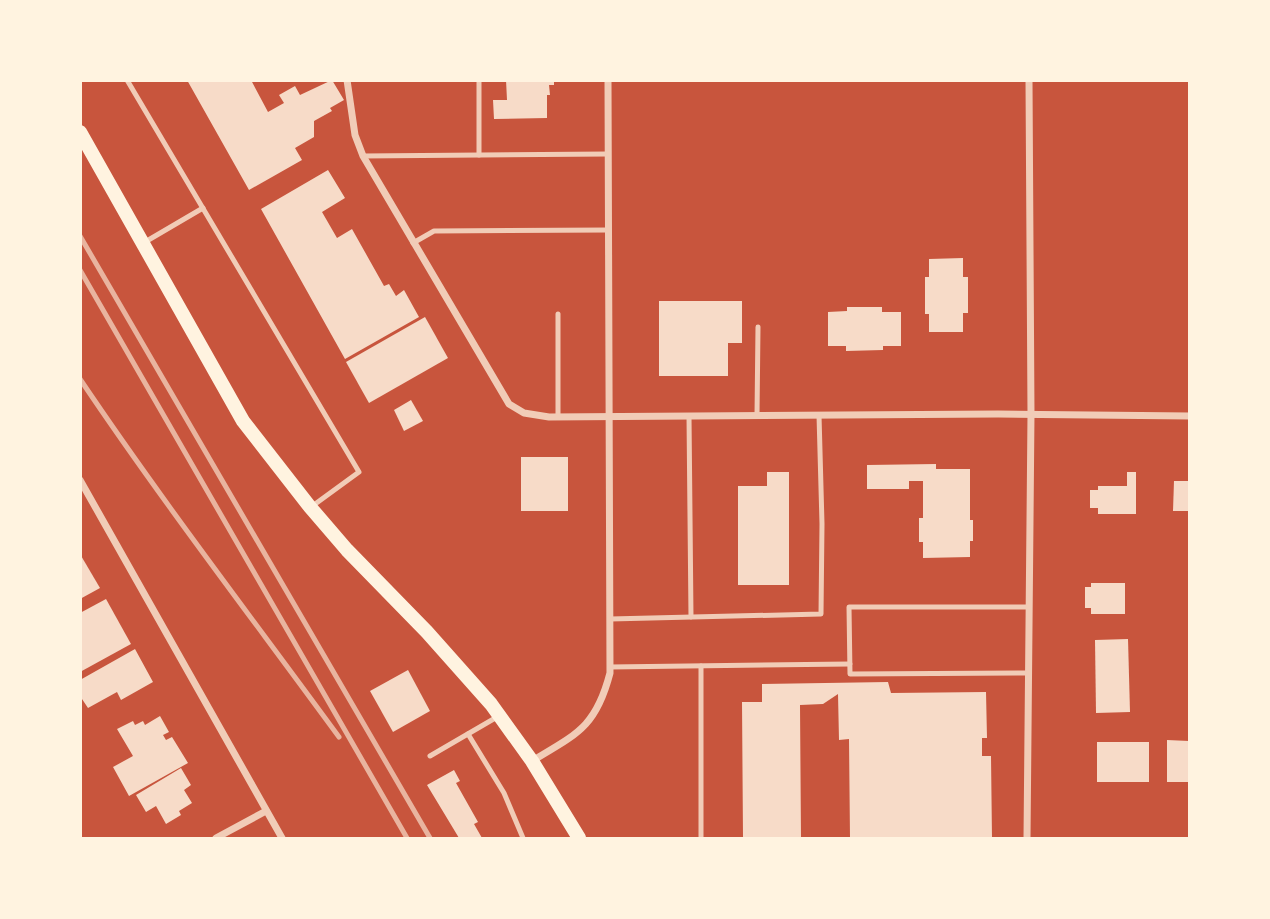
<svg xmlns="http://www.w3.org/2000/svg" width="1270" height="919" font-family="'Roboto Serif',serif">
  <rect width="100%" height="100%" fill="#c8553d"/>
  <g fill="#f7dbc8">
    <polygon points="187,80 251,80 268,112 284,103 279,95 295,86 300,95 332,80 344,100 330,108 332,111 314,121 314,137 295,148 302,160 249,190"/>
    <polygon points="506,80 554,80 554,85 549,85 550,95 547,95 547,118 494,119 493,100 507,100"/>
    <polygon points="328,170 345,198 322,212 337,238 352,229 384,286 389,284 396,296 404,290 419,317 345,359 261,209"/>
    <polygon points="963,258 963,277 968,277 968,313 963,313 963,332 929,332 929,314 925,314 925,277 929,277 929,259"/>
    <polygon points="659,301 742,301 742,343 728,343 728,376 659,376"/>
    <polygon points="847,307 882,307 882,312 901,312 901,346 883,346 883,350 846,351 846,346 828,346 828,312 847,311"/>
    <polygon points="425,317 448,358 369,403 346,362"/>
    <polygon points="411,400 423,421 404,431 394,410"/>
    <rect x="521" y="457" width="47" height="54"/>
    <polygon points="936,464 936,469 970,469 970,520 973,520 973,541 970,541 970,557 923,558 923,542 919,542 919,518 923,518 923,481 909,481 909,489 867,489 867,465"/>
    <polygon points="767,472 789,472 789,585 738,585 738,486 767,486"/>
    <polygon points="1127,472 1136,472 1136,514 1098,514 1098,508 1090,508 1090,490 1098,490 1098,486 1127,486"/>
    <polygon points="1174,481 1189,481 1189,511 1173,511"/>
    <polygon points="80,554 100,588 80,599"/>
    <polygon points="1091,583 1125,583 1125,614 1091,614 1091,608 1085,608 1085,587 1091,587"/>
    <polygon points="106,599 131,644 80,672 80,613"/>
    <polygon points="1128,639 1130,712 1096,713 1095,640"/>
    <polygon points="135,649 153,682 121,700 117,692 88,708 80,696 80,680"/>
    <polygon points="408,670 430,711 393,732 370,691"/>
    <polygon points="888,682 891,693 986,692 987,738 982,738 982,756 991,756 992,838 850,838 849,739 839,740 838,694 823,704 800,705 801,838 743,838 742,702 762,702 762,684"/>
    <polygon points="160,716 169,732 163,735 166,740 172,737 188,763 129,796 113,767 133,756 117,729 133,721 135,725 143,721 145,725"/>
    <polygon points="1167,740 1189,741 1189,782 1167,782"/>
    <rect x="1097" y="742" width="52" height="40"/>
    <polygon points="181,768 191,785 184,790 192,803 179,811 181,815 166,824 156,806 146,812 136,795"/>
    <polygon points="454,770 460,781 456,783 478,822 474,824 482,838 459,838 427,785"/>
  </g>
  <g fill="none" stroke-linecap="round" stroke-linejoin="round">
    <g stroke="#f1ccb7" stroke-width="5">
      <polyline points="127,80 359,472 311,507"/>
      <polyline points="479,80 479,155"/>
      <polyline points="363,156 608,154"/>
      <polyline points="145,242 203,208"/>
      <polyline points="413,243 434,231 609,230"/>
      <polyline points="558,314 558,417"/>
      <polyline points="757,415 758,327"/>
      <polyline points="689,416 691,617"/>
      <polyline points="610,619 821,614 822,524 819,415"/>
      <polyline points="701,666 701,838"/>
      <polyline points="610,667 850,664"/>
      <polyline points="1028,673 850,674 849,607 1028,607"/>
      <polyline points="468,734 504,793 523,838"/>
      <polyline points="430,756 497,717"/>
    </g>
    <g stroke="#f1ccb7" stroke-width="7">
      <polyline points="347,80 355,135 363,156 509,404 524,413 549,417 998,414 1190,416"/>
      <polyline points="80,480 282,838"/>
      <path d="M 532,761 C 577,734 596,727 610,673 L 608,80"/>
      <polyline points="216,838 266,811"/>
      <polyline points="1027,838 1031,414 1029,80"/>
    </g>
    <polyline stroke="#fff3e0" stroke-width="14" points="80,132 243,421 310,507 347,550 427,632 491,704 532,761 579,838"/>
    <g stroke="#e9b49f" stroke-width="5">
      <polyline points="80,236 430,838"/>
      <polyline points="80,270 407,838"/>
      <path d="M 80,379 C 162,501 252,618 339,737"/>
    </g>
  </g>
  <rect width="1270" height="919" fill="none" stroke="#fff3e0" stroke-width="164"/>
</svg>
